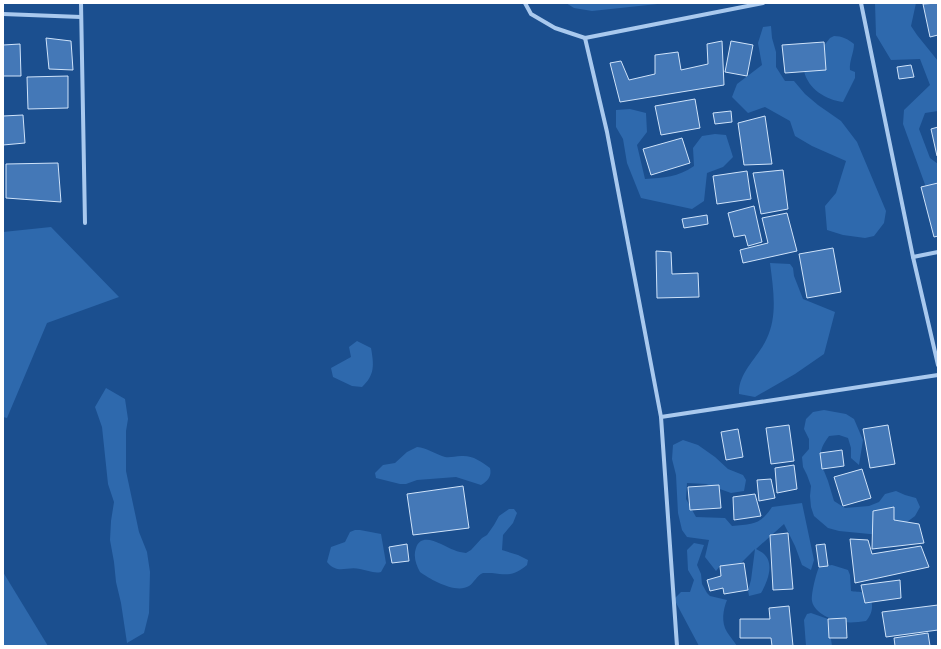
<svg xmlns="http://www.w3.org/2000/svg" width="941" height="649" font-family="Signika,sans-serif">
  <rect width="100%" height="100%" fill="#1b4f8f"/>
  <g fill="#2e69ad">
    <polygon points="566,3 667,3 592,11 574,8"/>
    <polygon points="875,3 916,3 911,26 917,35 938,61 938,111 925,113 919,129 930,158 938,164 938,198 927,190 903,124 904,110 930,85 920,59 891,60 876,35"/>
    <polygon points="771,26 772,38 776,52 776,67 785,81 794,81 805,94 818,105 841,121 857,142 886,211 884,223 874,236 865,238 843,235 827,230 825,206 836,193 846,161 812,146 795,136 790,121 765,107 748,113 732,97 737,84 762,65 758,43 763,27"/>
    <path d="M 834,36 C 842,36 848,39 854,44 C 854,53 849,61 850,70 L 855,72 L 855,78 L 843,102 C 826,100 808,89 804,71 L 830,38 Z"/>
    <path d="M 630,109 L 646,113 L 647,132 L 637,145 L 645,179 C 664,178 678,177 694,166 L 693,148 L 702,136 L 715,134 L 726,135 L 733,157 L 723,167 L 707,173 L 704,201 L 692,209 L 641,198 L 627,163 L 623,139 L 616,127 L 616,110 Z"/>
    <polygon points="51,227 119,297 47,323 7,418 3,417 3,232"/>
    <path d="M 770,263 L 790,264 L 793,268 L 794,276 L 803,299 L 835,312 L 824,354 L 795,374 L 755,397 L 739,394 C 738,372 759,357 767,338 C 778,315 773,287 770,263 Z"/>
    <path d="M 357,341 L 371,348 C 374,365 375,375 362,387 L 352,386 L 333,377 L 331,368 L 351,357 L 349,347 Z"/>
    <polygon points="106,388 125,399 128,419 126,431 126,471 139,532 147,552 150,572 149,613 144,633 127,643 121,603 116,582 114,562 110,540 111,521 114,502 108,484 102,427 95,407"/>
    <path d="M 824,410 L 846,414 L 854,419 L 863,440 L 859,465 L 851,458 L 851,448 L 848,438 L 839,435 L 829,436 C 820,448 819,454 822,469 L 824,471 L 828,481 L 834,501 L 845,508 L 869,506 L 879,502 L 885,494 L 896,491 L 905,495 L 916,498 L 920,507 L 915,516 L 907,522 L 880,535 L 839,531 L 828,528 L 814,516 L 811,507 L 810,496 L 811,486 L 807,475 L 803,467 L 802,457 L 809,449 L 809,439 L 804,429 L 806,419 L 813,412 Z"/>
    <path d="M 683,440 L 698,445 L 715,457 L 728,469 L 743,475 L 746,480 L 744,491 L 731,493 L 706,484 L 687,483 L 686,499 L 696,517 L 725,518 L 732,526 C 753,524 760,525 772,507 L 802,503 L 814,560 L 811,570 L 802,565 L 795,546 L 784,524 L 756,549 C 758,550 762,552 764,554 C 775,564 767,583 761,593 L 749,596 L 748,590 L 751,580 L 755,549 L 741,563 L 720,566 L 716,571 L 705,557 L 709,540 L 687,537 L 682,530 L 678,513 L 676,475 L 672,459 L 673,445 Z"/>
    <path d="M 417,447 C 427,448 435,454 445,457 C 450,458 455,456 461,456 C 472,455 481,461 490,468 C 492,476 488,481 481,485 L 456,477 L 417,480 L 406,484 L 400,484 L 376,478 L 375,473 L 383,465 L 395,463 L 407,452 Z"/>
    <path d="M 509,509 L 514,509 L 517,513 L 513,523 L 503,535 L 502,550 L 518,555 L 528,560 L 527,565 C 514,576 508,575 492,573 C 489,573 486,573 483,573 C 477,575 474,583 469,586 C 456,594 431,580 420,572 C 416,565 413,556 416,548 C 422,530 444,547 454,550 C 458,552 462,552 466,553 L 471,550 L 482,538 L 487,535 L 494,525 L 499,516 Z"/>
    <path d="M 355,530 L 360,530 L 381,534 L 386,563 L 381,572 C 374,574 367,570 360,569 C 346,566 338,575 327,562 L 331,547 L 345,542 L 350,532 Z"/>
    <path d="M 694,543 L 704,545 L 697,565 L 701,574 L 702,584 L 707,593 L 710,596 L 727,600 C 723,610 721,622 727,632 C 730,637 734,641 737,646 L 699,646 L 674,599 L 681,592 L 690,592 L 694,580 L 688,570 L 687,550 Z"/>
    <path d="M 832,565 L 848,570 L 850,575 L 851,591 C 854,592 860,591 864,593 C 875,598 874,613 866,621 C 859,622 851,623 844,622 C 833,621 814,613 812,601 C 811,594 816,574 819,567 Z"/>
    <polygon points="3,572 48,646 3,646"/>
    <polygon points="811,613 828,619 832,646 806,646 804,620 807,614"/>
  </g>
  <g fill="#4478b7" stroke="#cfe3fa">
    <polygon points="938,3 938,35 930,37 923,4"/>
    <polygon points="46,38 71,41 73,70 49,69"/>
    <polygon points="722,41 724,85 620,102 610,63 621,61 629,80 655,74 655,55 678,52 681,70 708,64 707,44"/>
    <polygon points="731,41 753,45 747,76 725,72"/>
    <polygon points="824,42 826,70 785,73 782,45"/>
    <polygon points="20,44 21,76 3,76 3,45"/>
    <polygon points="911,65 914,77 899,79 897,67"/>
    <polygon points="68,76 68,108 28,109 27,77"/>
    <polygon points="695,99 700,128 661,135 655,106"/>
    <polygon points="731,111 732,122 715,124 713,113"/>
    <polygon points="23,115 25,143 3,145 3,116"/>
    <polygon points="765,116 772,164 744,165 738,123"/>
    <polygon points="938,127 938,155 937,156 931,129"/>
    <polygon points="682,138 690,163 651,175 643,149"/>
    <polygon points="58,163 61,202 6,198 6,164"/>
    <polygon points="783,170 788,209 761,214 753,173"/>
    <polygon points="747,171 751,199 717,204 713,176"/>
    <polygon points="938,183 938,236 934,237 921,187"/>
    <polygon points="754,206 762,242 748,246 745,235 734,237 728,213"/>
    <polygon points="787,213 797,251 743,263 740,250 768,243 762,218"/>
    <polygon points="707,215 708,224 684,228 682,219"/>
    <polygon points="833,248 841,292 807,298 799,254"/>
    <polygon points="656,251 671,252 672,274 698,273 699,297 657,298"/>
    <polygon points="789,425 794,461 771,464 766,428"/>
    <polygon points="888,425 895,464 870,468 863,429"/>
    <polygon points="738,429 743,457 726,460 721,432"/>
    <polygon points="842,450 844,466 822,469 820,453"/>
    <polygon points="794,465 797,489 777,493 775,468"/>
    <polygon points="862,469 871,498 843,506 834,477"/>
    <polygon points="771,479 775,498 759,501 757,480"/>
    <polygon points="719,485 721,508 690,510 688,487"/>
    <polygon points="463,486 469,528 413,535 407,494"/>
    <polygon points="755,494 761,516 734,520 733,497"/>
    <polygon points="894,507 894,520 919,524 924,543 872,549 873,511"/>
    <polygon points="788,533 793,589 773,590 770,535"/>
    <polygon points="850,539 868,540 872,554 921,546 929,567 855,583"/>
    <polygon points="407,544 409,561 392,563 389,547"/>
    <polygon points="825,544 828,566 819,567 816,545"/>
    <polygon points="744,563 748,590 724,594 723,588 710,591 707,580 721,576 720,566"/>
    <polygon points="900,580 901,598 865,603 861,585"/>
    <polygon points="938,605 938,630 886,637 882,612"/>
    <polygon points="789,606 793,646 772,646 771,638 740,638 740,619 770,619 769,608"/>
    <polygon points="846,618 847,638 829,638 828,619"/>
    <polygon points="928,633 930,646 895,646 894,638"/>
  </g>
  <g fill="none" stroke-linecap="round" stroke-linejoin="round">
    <g stroke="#a9c9ee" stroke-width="4">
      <polyline points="81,3 85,223"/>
      <polyline points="525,3 531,14 555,28 585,38 763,3"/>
      <polyline points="861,3 913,257 938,365"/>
      <polyline points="3,14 81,17"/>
      <polyline points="585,38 607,132 661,417 677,646"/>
      <polyline points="913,257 938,252"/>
      <polyline points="661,417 938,375"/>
    </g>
  </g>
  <rect width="941" height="649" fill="none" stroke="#ffffff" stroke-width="8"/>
</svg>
